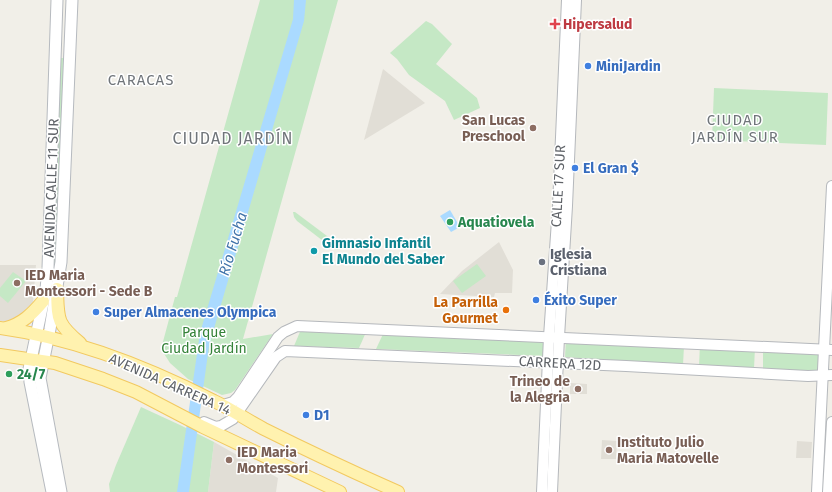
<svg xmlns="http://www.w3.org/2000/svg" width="832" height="492" font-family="'Fira Sans',sans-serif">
  <rect width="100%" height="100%" fill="#f1efe8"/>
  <g fill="#e1ded6">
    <polygon points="383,69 425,103 364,140"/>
    <polygon points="499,242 513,270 512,293 495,293 494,297 440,294 462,271"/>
    <polygon points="0,265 36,265 33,302 29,308 16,319 7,322 0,321"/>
    <polygon points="570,383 587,384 587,394 570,394"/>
    <polygon points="602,440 617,441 616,459 601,459"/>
    <polygon points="797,441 812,442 811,458 796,458"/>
    <polygon points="214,442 278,478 276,492 208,492"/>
  </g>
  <g fill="#c5e8c5">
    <polygon points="260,0 338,0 243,339 273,334 235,390 231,393 222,395 188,379 170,363 161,349 175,297 177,297"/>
    <polygon points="426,21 432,24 452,44 436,64 477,98 480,108 454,120 445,101 409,75 397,59 390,53"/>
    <polygon points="59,58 66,58 59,253 47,319 44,318"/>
    <polygon points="714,88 828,93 826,145 712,140"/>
    <polygon points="293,212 295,212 339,245 340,250 335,250 297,221 294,217"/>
    <polygon points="477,264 486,276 462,293 453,281"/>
    <polygon points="13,272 26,281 8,303 0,296 0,288"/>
    <polygon points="302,327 367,330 359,348 294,346"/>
    <polygon points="384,332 546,341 545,356 376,349"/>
    <polygon points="566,338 684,346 683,365 565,357"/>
    <polygon points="700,344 755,347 754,369 699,366"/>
    <polygon points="763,347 819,349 818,371 763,369"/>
    <polygon points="141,407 180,425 214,442 208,492 110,492 109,484 116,465"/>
  </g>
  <g fill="#aadaff">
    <polygon points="294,0 306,0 304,21 213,332 209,346 189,492 177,492 200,333 293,19"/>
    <polygon points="450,210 460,227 451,232 440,216"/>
  </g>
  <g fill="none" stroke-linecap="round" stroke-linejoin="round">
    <g stroke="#b5b8bc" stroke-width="12">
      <g id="tertiary">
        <polyline points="223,405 233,402 238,397 278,337 284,332 297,326 832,350"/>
        <polyline points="204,422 216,427 221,426 233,419 276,357 285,351 626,366 808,376 832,375"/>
        <polyline points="542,492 549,337 558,206 567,0"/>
        <polyline points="552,492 559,337 567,206 576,0"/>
        <polyline points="817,492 832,186"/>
        <polyline points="828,492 832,422"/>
      </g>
    </g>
    <g stroke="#b6babf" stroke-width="13">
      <g id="secondary">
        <polyline points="52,492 30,382 29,369 46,289 48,268 57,0"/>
        <polyline points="61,492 40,378 50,329 61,262 72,0"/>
      </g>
    </g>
    <g stroke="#f2c960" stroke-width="14">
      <g id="primary">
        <path d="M 57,289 C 58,319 56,323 80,343"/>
        <path d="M 0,328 C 74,338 147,367 214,401 C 231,409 247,420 264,429 C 308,451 353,472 398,492"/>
        <path d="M 6,328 C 22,324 32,314 43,301"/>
        <polyline points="0,355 55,363 103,379 136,392 203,427 340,492"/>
      </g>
    </g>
    <use href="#tertiary" stroke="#fff" stroke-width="10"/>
    <use href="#secondary" stroke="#fff" stroke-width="11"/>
    <use href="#primary" stroke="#fff2af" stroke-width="12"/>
  </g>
  <path fill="#e0444e" stroke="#fff" stroke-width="1.5" d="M553 18h4v4h4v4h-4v4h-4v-4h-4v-4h4z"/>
  <g fill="#3f7fe0" stroke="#fff" stroke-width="1.5">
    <circle cx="588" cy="66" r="4"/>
    <circle cx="575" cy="168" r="4"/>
    <circle cx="536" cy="300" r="4"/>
    <circle cx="96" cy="312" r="4"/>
    <circle cx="306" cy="415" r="4"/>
  </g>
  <g fill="#8d6e63" stroke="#fff" stroke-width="1.5">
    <circle cx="533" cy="128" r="4"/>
    <circle cx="17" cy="283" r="4"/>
    <circle cx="578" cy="389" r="4"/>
    <circle cx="609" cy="450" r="4"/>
    <circle cx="229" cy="460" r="4"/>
  </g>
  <g fill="#2e9e5b" stroke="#fff" stroke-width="1.5">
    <circle cx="450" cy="222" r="4"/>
    <circle cx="9" cy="374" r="4"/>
  </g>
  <circle fill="#0f9aa8" stroke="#fff" stroke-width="1.5" cx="314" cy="251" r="4"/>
  <circle fill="#6b7280" stroke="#fff" stroke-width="1.5" cx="542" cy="262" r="4"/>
  <circle fill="#e8710a" stroke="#fff" stroke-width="1.5" cx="506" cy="310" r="4"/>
  <g text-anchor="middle" stroke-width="3" stroke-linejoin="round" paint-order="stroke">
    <g font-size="14" font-weight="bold" fill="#be3a42" stroke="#fff" text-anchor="start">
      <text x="563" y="29">Hipersalud</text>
    </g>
    <g font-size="14" font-weight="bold" fill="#366cbe" stroke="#fff" text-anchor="start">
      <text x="596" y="71">MiniJardin</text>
      <text x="583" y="173">El Gran $</text>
      <text x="544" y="305">Éxito Super</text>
      <text x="104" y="317">Super Almacenes Olympica</text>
      <text x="314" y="420">D1</text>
    </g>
    <g font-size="14" font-weight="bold" fill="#785e54" stroke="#fff" text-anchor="start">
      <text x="525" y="125" text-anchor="end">San Lucas<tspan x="525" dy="16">Preschool</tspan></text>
      <text x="25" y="280">IED Maria<tspan x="25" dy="16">Montessori - Sede B</tspan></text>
      <text x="570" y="386" text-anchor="end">Trineo de<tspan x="570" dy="16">la Alegria</tspan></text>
      <text x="617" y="447">Instituto Julio<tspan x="617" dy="16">Maria Matovelle</tspan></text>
      <text x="237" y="457">IED Maria<tspan x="237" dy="16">Montessori</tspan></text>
    </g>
    <g font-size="14" fill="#5f6368" stroke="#fff">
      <text transform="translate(558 186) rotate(-87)" y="5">CALLE 17 SUR</text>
      <text transform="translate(51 188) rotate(-88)" y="5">AVENIDA CALLE 11 SUR</text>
      <text transform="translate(560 363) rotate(3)" y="5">CARRERA 12D</text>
      <text transform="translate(170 384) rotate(24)" y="5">AVENIDA CARRERA 14</text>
    </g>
    <g font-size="14" font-weight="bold" fill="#27864d" stroke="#fff" text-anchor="start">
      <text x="458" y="227">Aquatiovela</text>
      <text x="17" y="379">24/7</text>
    </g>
    <g font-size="14" font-weight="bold" fill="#0d838f" stroke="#fff" text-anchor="start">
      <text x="322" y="248">Gimnasio Infantil<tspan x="322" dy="16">El Mundo del Saber</tspan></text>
    </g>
    <g font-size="14" font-weight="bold" fill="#5b616d" stroke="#fff" text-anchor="start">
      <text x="550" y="259">Iglesia<tspan x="550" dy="16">Cristiana</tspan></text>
    </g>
    <g font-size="14" font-weight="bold" fill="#c56008" stroke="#fff" text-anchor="end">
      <text x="498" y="307">La Parrilla<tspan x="498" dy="16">Gourmet</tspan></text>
    </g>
    <g font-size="14" fill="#348238" stroke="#fff">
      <text x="204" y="337">Parque<tspan x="204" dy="16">Ciudad Jardín</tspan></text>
    </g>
    <g font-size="15" letter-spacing="1" fill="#70757a" stroke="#fff">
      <text x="141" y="85">CARACAS</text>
      <text x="735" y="125">CIUDAD<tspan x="735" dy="17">JARDÍN SUR</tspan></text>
    </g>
    <g font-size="15" font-style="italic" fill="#4174aa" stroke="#fff">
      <text transform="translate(233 244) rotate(-73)" y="5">Río Fucha</text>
    </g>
    <g font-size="16" letter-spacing="1" fill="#70757a" stroke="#fff">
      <text x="233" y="144">CIUDAD JARDÍN</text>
    </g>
  </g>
</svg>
